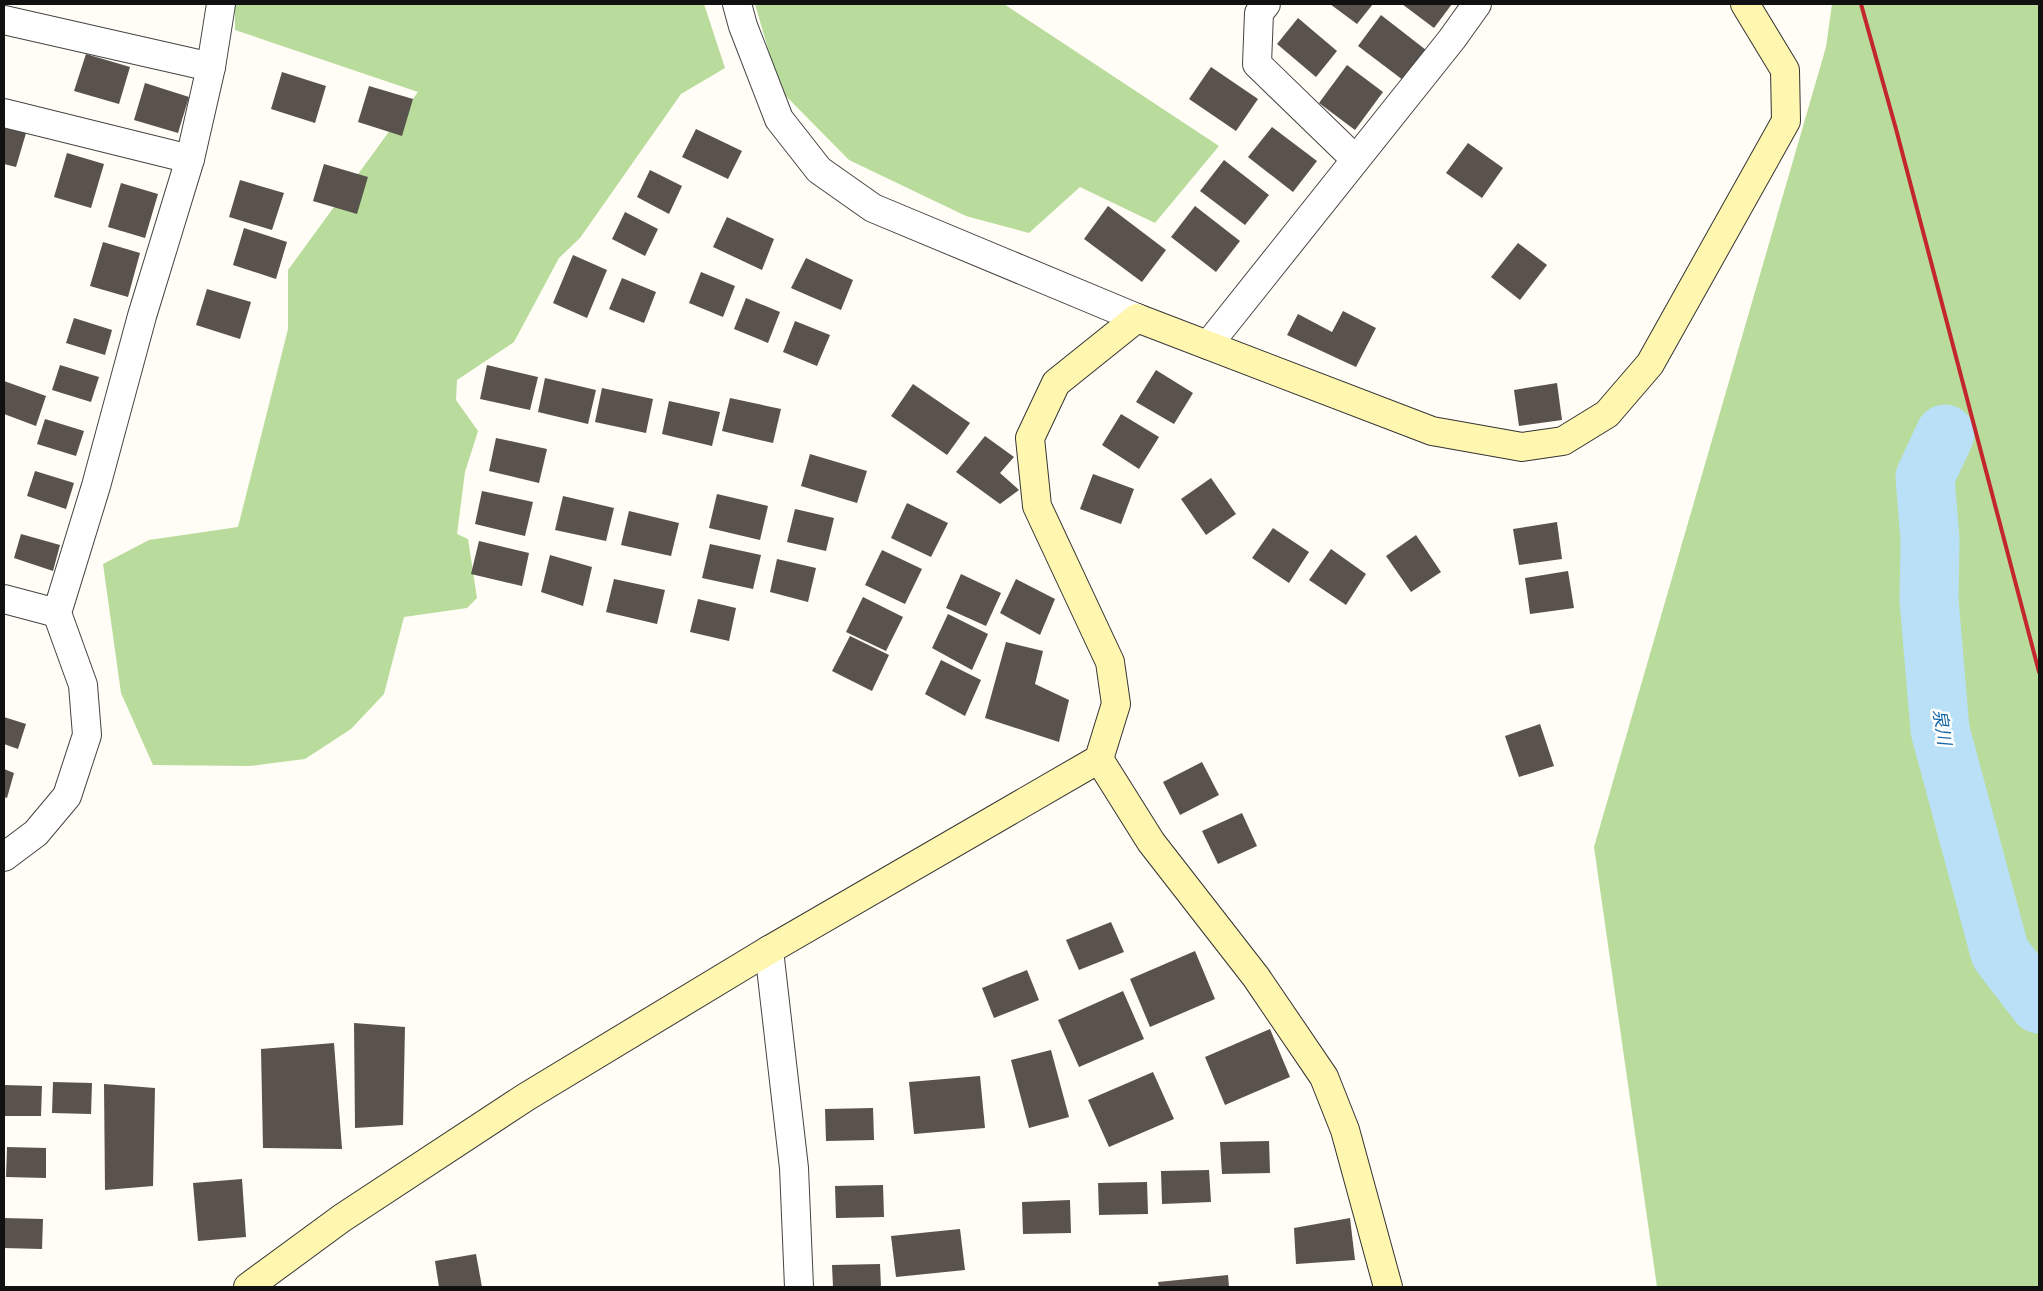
<svg xmlns="http://www.w3.org/2000/svg" width="2043" height="1291" font-family="'IBM Plex Serif','Noto Sans JP',serif">
  <rect width="100%" height="100%" fill="#fffdf5"/>
  <g fill="#b9dc9c">
    <polygon points="235,4 704,4 725,68 681,94 580,238 559,258 514,342 457,380 456,400 478,431 465,472 457,534 468,539 477,598 467,608 404,617 384,694 351,729 305,759 249,766 153,765 121,693 103,564 149,540 238,527 288,329 288,270 418,92 235,30"/>
    <polygon points="755,4 1004,4 1219,146 1155,223 1080,187 1029,233 966,216 849,160 780,90"/>
    <polygon points="1832,4 2039,4 2039,1287 1657,1287 1594,847 1826,47"/>
  </g>
  <g fill="none" stroke-linecap="round" stroke-linejoin="round">
    <polyline stroke="#b9e0f7" stroke-width="59" points="1945,434 1925,477 1930,540 1929,600 1940,730 2000,953 2039,1004"/>
  </g>
  <g fill="#5a524d">
    <polygon points="1330,4 1373,4 1357,24"/>
    <polygon points="1402,4 1452,4 1434,28"/>
    <polygon points="1381,15 1426,50 1403,80 1358,46"/>
    <polygon points="1298,18 1337,51 1316,77 1277,44"/>
    <polygon points="86,54 130,67 119,104 74,91"/>
    <polygon points="1347,65 1383,92 1355,130 1319,103"/>
    <polygon points="1211,67 1258,99 1236,131 1189,99"/>
    <polygon points="282,72 326,86 315,123 271,109"/>
    <polygon points="145,83 189,97 178,133 134,120"/>
    <polygon points="369,86 413,99 402,136 358,122"/>
    <polygon points="4,116 29,123 16,167 4,164"/>
    <polygon points="1272,127 1317,161 1293,192 1248,157"/>
    <polygon points="696,129 742,151 728,179 682,157"/>
    <polygon points="1468,143 1503,168 1482,198 1446,173"/>
    <polygon points="67,153 104,164 91,208 54,197"/>
    <polygon points="1224,160 1269,195 1245,225 1200,191"/>
    <polygon points="324,164 368,177 357,214 313,201"/>
    <polygon points="650,170 682,186 669,214 637,197"/>
    <polygon points="240,180 284,193 272,230 229,217"/>
    <polygon points="121,183 158,194 145,238 108,227"/>
    <polygon points="1108,206 1166,250 1142,282 1084,239"/>
    <polygon points="1195,206 1240,241 1216,272 1171,237"/>
    <polygon points="625,212 658,229 645,256 612,239"/>
    <polygon points="727,217 774,239 762,270 713,247"/>
    <polygon points="244,228 287,242 276,279 233,265"/>
    <polygon points="103,242 140,253 128,297 90,286"/>
    <polygon points="1518,243 1547,265 1520,300 1491,277"/>
    <polygon points="573,255 607,270 587,318 553,303"/>
    <polygon points="806,258 853,280 841,310 791,288"/>
    <polygon points="701,272 735,286 723,317 689,303"/>
    <polygon points="622,278 656,292 644,323 609,309"/>
    <polygon points="207,289 251,302 240,339 196,325"/>
    <polygon points="746,298 780,312 768,343 734,329"/>
    <polygon points="1343,311 1376,328 1356,367 1287,335 1298,314 1332,332"/>
    <polygon points="74,318 112,330 105,355 66,343"/>
    <polygon points="795,321 830,335 817,366 783,352"/>
    <polygon points="60,365 99,377 91,402 52,390"/>
    <polygon points="487,365 538,377 530,410 480,399"/>
    <polygon points="1156,370 1193,393 1174,424 1136,402"/>
    <polygon points="545,378 596,390 588,424 538,412"/>
    <polygon points="4,381 46,396 36,426 4,414"/>
    <polygon points="1557,383 1562,420 1519,426 1514,390"/>
    <polygon points="913,384 970,423 947,455 891,416"/>
    <polygon points="602,388 653,399 646,433 595,422"/>
    <polygon points="730,398 781,409 773,443 722,431"/>
    <polygon points="669,401 720,412 712,446 662,434"/>
    <polygon points="1121,414 1159,437 1139,469 1102,445"/>
    <polygon points="45,419 84,431 76,456 37,444"/>
    <polygon points="985,436 1014,457 1000,473 1019,490 1000,504 956,472"/>
    <polygon points="496,438 547,449 539,483 489,471"/>
    <polygon points="810,454 867,471 857,503 801,486"/>
    <polygon points="35,471 74,483 66,509 27,496"/>
    <polygon points="1093,474 1134,489 1121,524 1080,509"/>
    <polygon points="1211,478 1236,514 1206,535 1181,499"/>
    <polygon points="482,491 533,502 525,536 475,524"/>
    <polygon points="717,494 768,506 760,540 709,528"/>
    <polygon points="563,496 614,508 606,541 555,530"/>
    <polygon points="907,503 948,523 931,557 891,538"/>
    <polygon points="795,509 834,518 826,551 787,542"/>
    <polygon points="629,511 679,523 671,556 621,545"/>
    <polygon points="1557,522 1562,559 1519,565 1513,529"/>
    <polygon points="1273,528 1309,552 1289,583 1252,558"/>
    <polygon points="21,534 60,545 53,571 14,558"/>
    <polygon points="1416,535 1441,572 1411,592 1386,556"/>
    <polygon points="479,541 529,553 522,586 471,574"/>
    <polygon points="710,544 761,555 753,589 702,578"/>
    <polygon points="1331,549 1366,574 1346,605 1309,580"/>
    <polygon points="882,550 922,569 905,604 865,585"/>
    <polygon points="550,555 592,567 583,606 541,592"/>
    <polygon points="777,559 816,568 808,602 770,592"/>
    <polygon points="1568,571 1574,608 1530,614 1525,578"/>
    <polygon points="961,574 1001,593 986,626 946,608"/>
    <polygon points="614,579 665,590 657,624 606,612"/>
    <polygon points="1016,579 1055,599 1040,635 1000,613"/>
    <polygon points="863,597 903,617 886,651 846,632"/>
    <polygon points="698,599 736,608 729,641 690,632"/>
    <polygon points="948,614 988,634 972,670 932,648"/>
    <polygon points="850,636 889,655 872,691 832,671"/>
    <polygon points="1006,642 1043,651 1035,684 1069,700 1059,742 985,718"/>
    <polygon points="941,660 981,680 965,716 925,694"/>
    <polygon points="4,717 26,724 18,749 4,744"/>
    <polygon points="1540,724 1554,766 1519,777 1505,736"/>
    <polygon points="1202,762 1219,795 1180,815 1163,782"/>
    <polygon points="4,769 14,773 7,798 4,797"/>
    <polygon points="1242,813 1257,846 1218,864 1202,831"/>
    <polygon points="1111,922 1124,952 1079,970 1066,940"/>
    <polygon points="1195,951 1215,999 1150,1027 1130,979"/>
    <polygon points="1027,970 1039,1000 994,1018 982,988"/>
    <polygon points="1123,991 1144,1039 1079,1067 1058,1020"/>
    <polygon points="354,1023 405,1027 403,1125 355,1128"/>
    <polygon points="1270,1029 1290,1077 1225,1105 1205,1057"/>
    <polygon points="334,1043 342,1149 263,1148 261,1049"/>
    <polygon points="1051,1050 1069,1117 1029,1128 1011,1060"/>
    <polygon points="1153,1072 1174,1119 1109,1147 1088,1100"/>
    <polygon points="980,1076 985,1128 914,1134 909,1082"/>
    <polygon points="53,1082 92,1083 91,1114 52,1113"/>
    <polygon points="104,1084 155,1088 153,1186 105,1190"/>
    <polygon points="4,1085 42,1086 41,1116 4,1116"/>
    <polygon points="873,1108 874,1140 826,1141 825,1109"/>
    <polygon points="1269,1141 1270,1173 1222,1174 1220,1142"/>
    <polygon points="7,1147 46,1148 46,1178 6,1177"/>
    <polygon points="1209,1170 1211,1202 1162,1204 1161,1171"/>
    <polygon points="242,1179 246,1237 198,1241 193,1183"/>
    <polygon points="1147,1182 1148,1214 1099,1215 1098,1183"/>
    <polygon points="883,1185 884,1217 836,1218 835,1186"/>
    <polygon points="1070,1200 1071,1233 1023,1234 1022,1202"/>
    <polygon points="4,1218 43,1219 42,1249 4,1248"/>
    <polygon points="1350,1218 1355,1260 1296,1264 1294,1228"/>
    <polygon points="960,1229 965,1270 896,1277 891,1236"/>
    <polygon points="476,1254 482,1287 439,1287 435,1261"/>
    <polygon points="880,1264 881,1287 833,1287 832,1265"/>
    <polygon points="1228,1275 1229,1287 1159,1287 1158,1282"/>
  </g>
  <g fill="none" stroke-linecap="round" stroke-linejoin="round">
    <g stroke="#444" stroke-width="30">
      <g id="street">
        <polyline points="737,4 743,26 779,119 819,170 873,208 1137,318"/>
        <polyline points="1266,4 1259,13 1257,64 1355,159"/>
        <polyline points="4,20 211,67"/>
        <polyline points="4,113 190,159"/>
        <polyline points="1208,345 1452,39 1477,4"/>
        <polyline points="4,599 57,613"/>
        <polyline points="4,857 36,833 67,796 87,735 83,685 57,613 96,486 142,316 190,159 211,67 221,4"/>
        <polyline points="769,950 794,1168 799,1287"/>
      </g>
    </g>
    <g stroke="#333" stroke-width="30">
      <g id="secondary">
        <polyline points="1099,759 1151,842 1256,977 1324,1077 1345,1130 1388,1287"/>
        <polyline points="248,1287 342,1218 526,1097 769,950 1099,759 1116,704 1110,662 1037,506 1030,438 1056,383 1137,318 1432,431 1522,447 1563,441 1607,414 1650,364 1786,121 1785,70 1745,4"/>
      </g>
    </g>
    <use href="#street" stroke="#fff" stroke-width="28"/>
    <use href="#secondary" stroke="#fff6b0" stroke-width="28"/>
    <polyline stroke="#c4262e" stroke-width="4" points="1861,4 1896,129 2039,672"/>
  </g>
  <g text-anchor="middle" stroke-width="5" stroke-linejoin="round" paint-order="stroke">
    <g font-size="18" font-style="italic" fill="#1768a6" stroke="#fff">
      <text transform="translate(1942 727) rotate(81)" y="6">泉川</text>
    </g>
  </g>
  <rect width="2043" height="1291" fill="none" stroke="#111111" stroke-width="10"/>
</svg>
